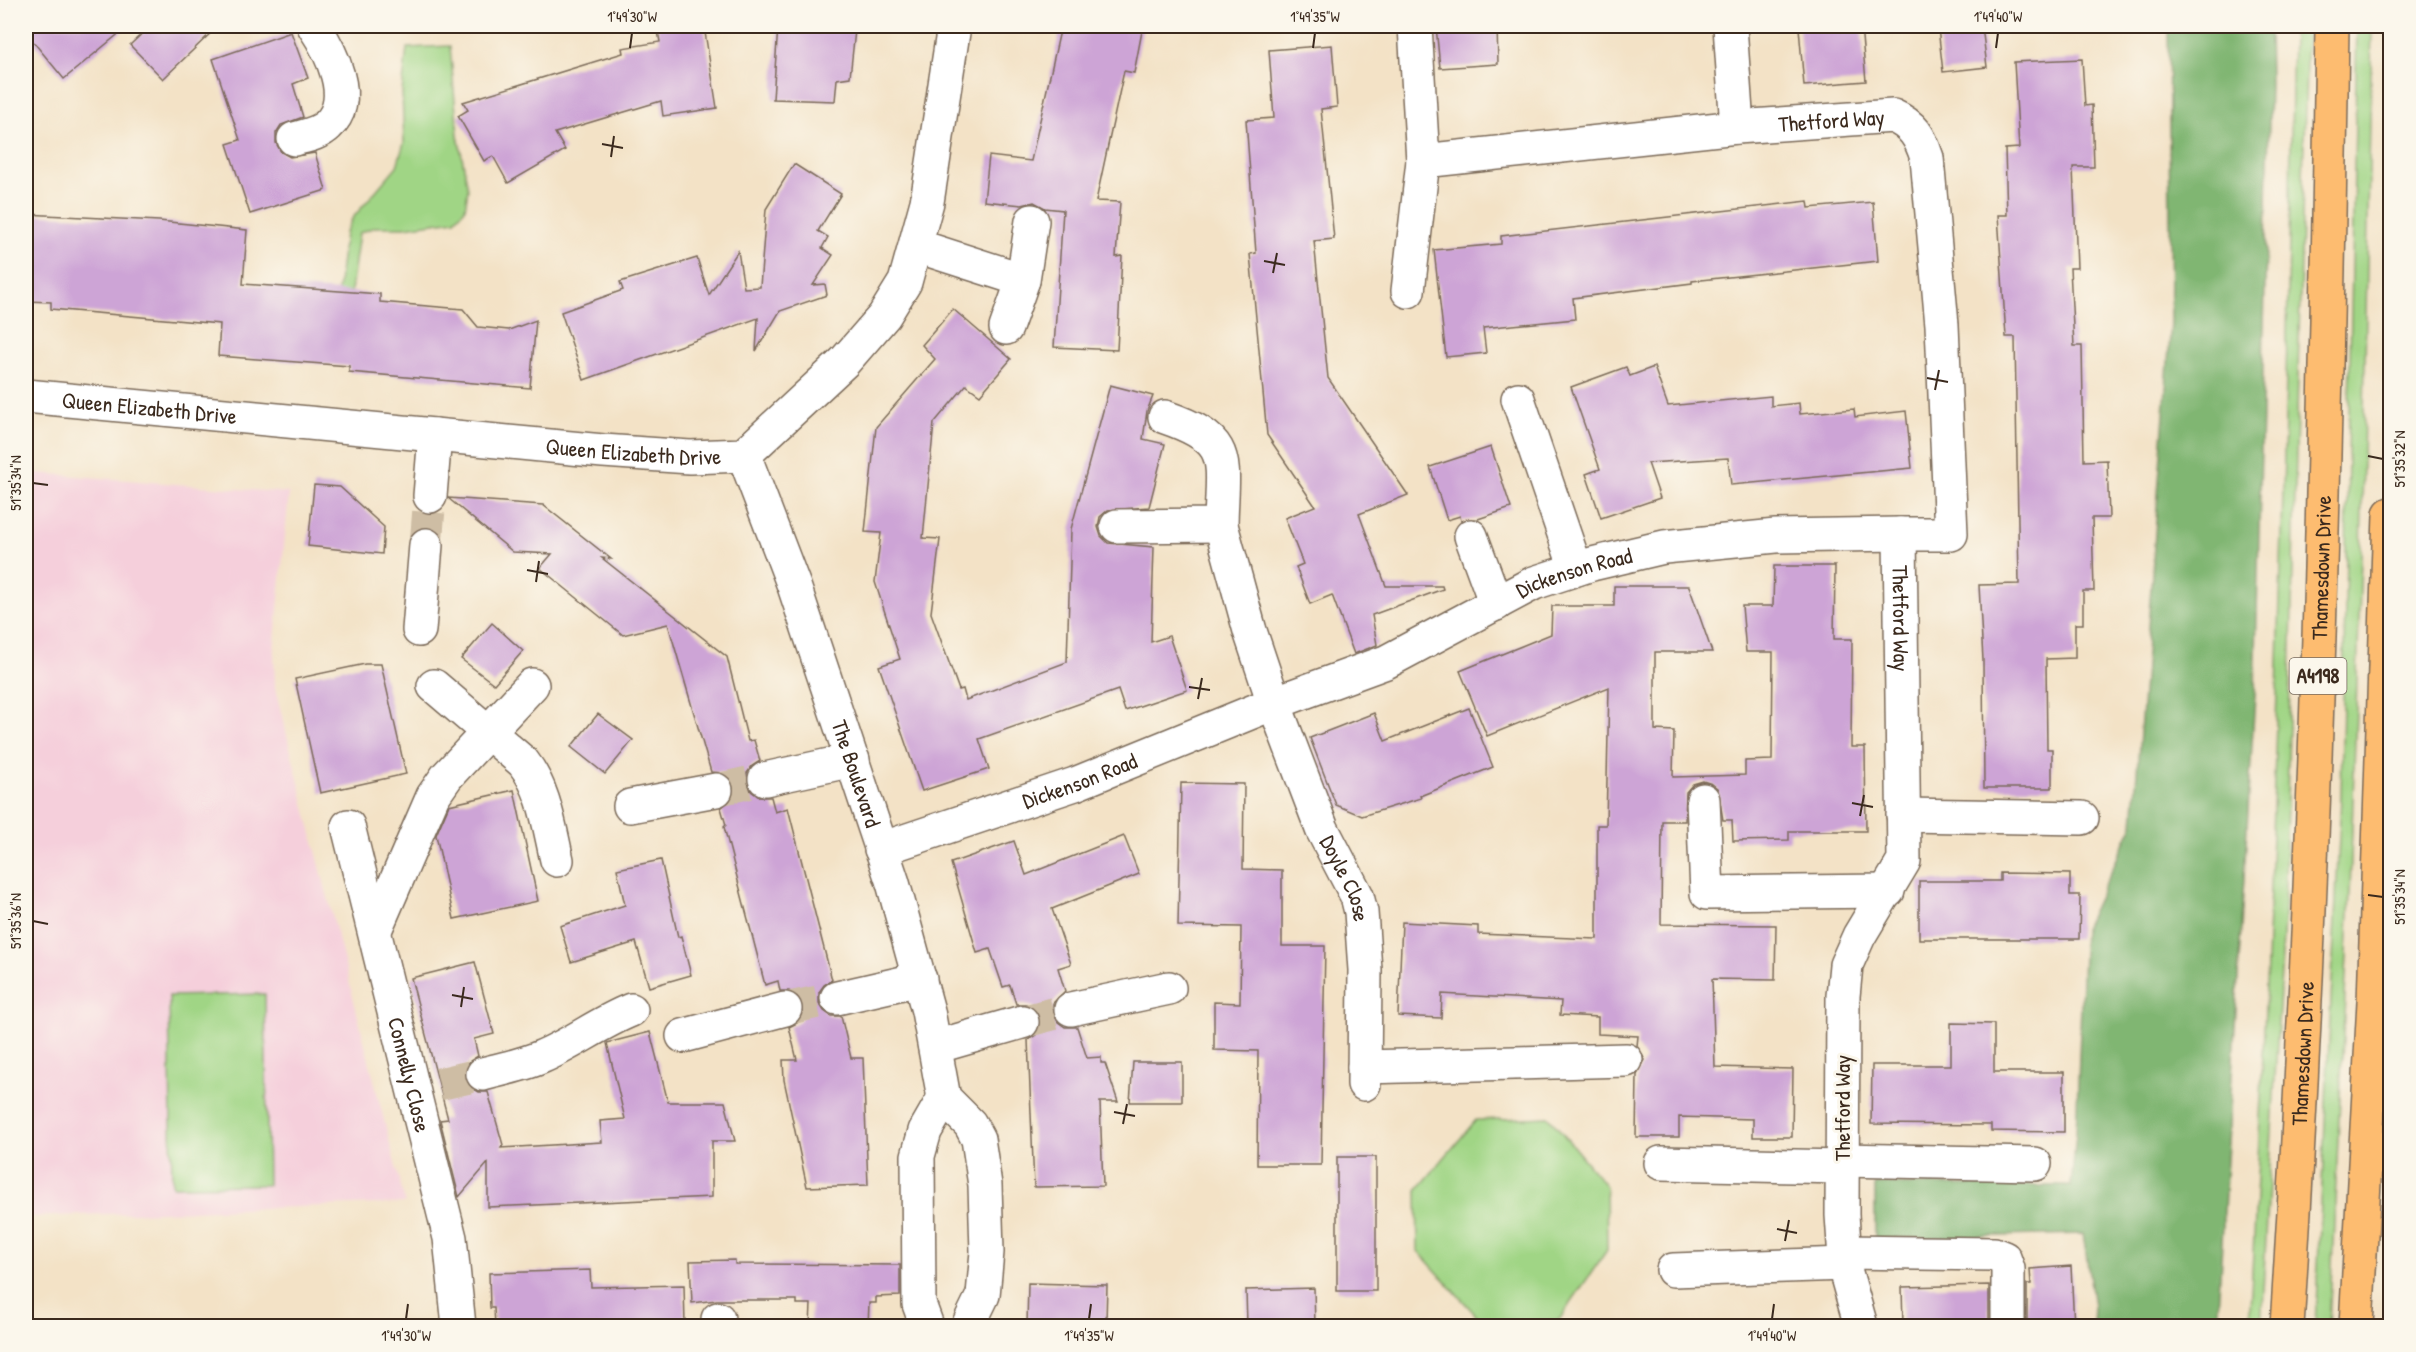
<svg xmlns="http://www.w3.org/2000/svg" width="2416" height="1352" font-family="'Patrick Hand',sans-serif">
  <rect width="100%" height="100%" fill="#fbf7ec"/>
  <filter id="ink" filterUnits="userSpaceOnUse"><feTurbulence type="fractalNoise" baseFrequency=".0167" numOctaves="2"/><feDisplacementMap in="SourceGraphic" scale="12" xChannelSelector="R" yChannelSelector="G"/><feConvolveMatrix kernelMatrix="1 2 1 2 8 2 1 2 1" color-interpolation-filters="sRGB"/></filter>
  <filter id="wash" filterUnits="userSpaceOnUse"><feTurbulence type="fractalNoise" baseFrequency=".008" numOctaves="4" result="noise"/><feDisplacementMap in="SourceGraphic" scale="24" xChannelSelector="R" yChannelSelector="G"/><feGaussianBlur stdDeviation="1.35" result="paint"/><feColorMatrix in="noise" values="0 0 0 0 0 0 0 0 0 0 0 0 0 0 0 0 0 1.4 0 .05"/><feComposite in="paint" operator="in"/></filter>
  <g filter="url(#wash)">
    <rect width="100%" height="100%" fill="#f3e2c6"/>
    <polygon fill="#f5cfdb" points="26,472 289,493 274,651 275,688 405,1203 26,1217"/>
    <g fill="#a0d585" stroke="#6e8052" stroke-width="1.5">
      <path d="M 2293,26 L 2307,26 L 2284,918 L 2261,1326 L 2249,1326 C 2274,893 2286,460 2293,26 Z"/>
      <polygon points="2357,26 2372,26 2361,557 2350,892 2329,1326 2315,1326 2341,796"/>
      <polygon points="450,46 458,135 468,189 465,209 455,220 405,227 375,227 359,233 346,327 334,324 345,233 352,219 397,166 404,143 402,92 407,48"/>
      <polygon points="265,994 268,1185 172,1186 169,996"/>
      <polygon points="1549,1117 1606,1186 1607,1250 1559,1320 1483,1323 1418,1251 1417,1190 1476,1120"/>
    </g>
    <polygon fill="#80b672" stroke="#5e7048" stroke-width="1.5" points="2168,26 2269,26 2270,83 2255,695 2217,1326 2093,1326 2094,1306 2083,1234 1875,1239 1875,1184 2071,1186 2076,1134 2084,928 2133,825 2171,322"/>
    <g id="blocks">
      <g fill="#cda4d6">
        <polygon points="26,26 128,26 64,79 26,33"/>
        <polygon points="150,26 218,26 163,79 130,45"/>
        <polygon points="657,26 704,26 717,108 663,116 661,101 555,133 565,150 508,183 493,156 484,161 458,116 468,110 463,102 623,53 622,48 660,42"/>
        <polygon points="778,26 855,30 850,77 837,79 835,101 773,99"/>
        <polygon points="1061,26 1143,26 1134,73 1124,71 1096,201 1120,202 1116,257 1122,256 1117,350 1054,347 1063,210 1045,208 1034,202 1022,205 984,201 989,156 1031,161"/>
        <polygon points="1436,26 1497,26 1498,64 1440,68"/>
        <polygon points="1826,26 1861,26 1866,81 1804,86 1799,28"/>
        <polygon points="1962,26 1982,26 1987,67 1943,72 1938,28"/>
        <polygon points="291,32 308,78 293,84 303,117 281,125 276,133 276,143 281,152 290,157 315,153 326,190 250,214 227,144 240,140 213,59"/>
        <polygon points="1332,45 1337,107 1321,109 1334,239 1314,241 1328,378 1408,495 1359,514 1386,586 1442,586 1443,589 1372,615 1377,645 1354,654 1332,595 1310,604 1296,567 1303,564 1285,518 1315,506 1267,435 1250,254 1256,253 1246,120 1274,118 1269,50"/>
        <polygon points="2082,59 2085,106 2092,105 2094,167 2073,167 2077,268 2070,268 2074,346 2082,346 2084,461 2107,460 2109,518 2092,518 2094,591 2083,591 2083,624 2075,624 2075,658 2046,659 2047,749 2052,749 2052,788 1984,788 1983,660 1979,585 2019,584 2015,337 2006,337 1998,215 2007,215 2005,149 2019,148 2014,62"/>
        <polygon points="794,164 841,194 818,231 828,237 822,248 833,255 813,285 825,284 827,295 780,311 756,351 758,318 584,380 561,312 623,290 620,282 697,258 709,295 738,251 744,288 760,287 766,209"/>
        <polygon points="1808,201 1809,208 1873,202 1878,261 1692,281 1692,283 1573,298 1575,319 1483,328 1486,353 1446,357 1434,250 1501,244 1501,236"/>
        <polygon points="26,214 159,221 247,230 243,284 380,294 380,302 463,309 478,327 509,330 536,320 530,388 349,372 349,366 218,356 220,324 51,309 51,302 26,301"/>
        <polygon points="953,309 1011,359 980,395 966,385 934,423 923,538 940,539 931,613 959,690 963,689 966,700 1067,662 1071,529 1110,385 1153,396 1147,411 1143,439 1165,444 1149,507 1108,510 1100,517 1098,527 1101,536 1108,543 1154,547 1151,642 1169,636 1187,690 1125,711 1118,690 979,739 989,769 922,791 879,666 900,659 875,582 881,533 865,532 876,427 935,359 922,345"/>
        <polygon points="1626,367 1630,376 1654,367 1668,406 1771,396 1771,406 1799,403 1800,414 1854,409 1855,417 1906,411 1912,468 1731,485 1728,458 1648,463 1660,498 1601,518 1586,474 1600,469 1571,387"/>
        <polygon points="1491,447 1511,508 1478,519 1461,521 1460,516 1447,520 1430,467"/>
        <polygon points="314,485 340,487 384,527 382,554 308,546"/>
        <polygon points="448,498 543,505 611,559 602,558 727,657 748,741 754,740 760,761 752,766 747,773 747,784 751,791 759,797 771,797 775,812 788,808 832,980 824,985 819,992 819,1003 824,1011 831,1016 841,1016 851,1058 863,1058 868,1185 807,1187 784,1080 783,1060 797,1060 789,1027 799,1022 803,1014 803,1005 798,995 789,991 780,991 778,981 765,985 724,827 726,825 721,808 733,797 734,786 731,778 723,773 711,772 668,624 623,635 540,568 552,554 513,552"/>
        <polygon points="1774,566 1835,566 1834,639 1852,639 1851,747 1865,747 1866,831 1789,831 1789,840 1733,841 1732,820 1723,820 1718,789 1712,784 1703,781 1693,784 1686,792 1685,821 1662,821 1661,924 1776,925 1775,980 1712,979 1715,1067 1793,1069 1792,1137 1753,1137 1753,1119 1679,1117 1679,1137 1636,1137 1637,1075 1645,1060 1637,1046 1638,1036 1598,1034 1598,1017 1560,1015 1561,1001 1442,994 1441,1018 1398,1016 1402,922 1478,926 1478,934 1597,939 1597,825 1606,825 1609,687 1487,736 1460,671 1551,634 1552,606 1614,606 1614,586 1689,586 1712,652 1655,652 1655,730 1674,731 1673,777 1745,775 1745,761 1772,760 1773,652 1746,652 1742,606 1773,606"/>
        <polygon points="492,623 523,651 494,684 461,659"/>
        <polygon points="365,664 381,664 406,774 320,793 295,679"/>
        <polygon points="1469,708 1493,767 1420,796 1421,798 1362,816 1336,805 1310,738 1374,713 1385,741"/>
        <polygon points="598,714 633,740 605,774 571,747"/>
        <polygon points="1181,783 1244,784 1243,869 1282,870 1282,946 1325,946 1321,1165 1257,1165 1258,1051 1214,1050 1214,1002 1240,1003 1241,927 1178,926"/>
        <polygon points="514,790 538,901 454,919 436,835 449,805"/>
        <polygon points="1124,836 1139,874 1052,909 1071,964 1058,968 1065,991 1053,1003 1053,1013 1058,1022 1065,1027 1077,1027 1087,1058 1101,1057 1101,1063 1105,1063 1118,1102 1100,1102 1103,1186 1034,1187 1028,1040 1036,1035 1040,1027 1040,1017 1035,1008 1026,1004 1016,1004 1010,985 1003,987 990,949 977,953 951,863 1014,841 1026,875"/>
        <polygon points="661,860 678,937 681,936 691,975 649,987 636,942 571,962 560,926 625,905 617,869"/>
        <polygon points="2000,873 2070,874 2070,895 2080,895 2079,939 1919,939 1919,881 2000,881"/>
        <polygon points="475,962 494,1034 474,1039 478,1056 470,1061 465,1068 465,1078 470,1087 479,1092 488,1092 503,1145 501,1148 602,1142 600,1121 625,1119 607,1043 650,1032 668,1102 725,1102 735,1141 712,1141 712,1197 488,1207 488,1163 459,1197 440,1120 448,1119 411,978"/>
        <polygon points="1951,1023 1994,1024 1994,1072 2064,1072 2064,1132 1991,1131 1991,1125 1871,1124 1872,1065 1951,1065"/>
        <polygon points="1133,1062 1182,1062 1182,1102 1130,1102"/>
        <rect x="1337" y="1157" width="39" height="134"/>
        <polygon points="735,1260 735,1264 900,1265 900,1296 876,1297 876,1303 869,1303 868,1326 810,1326 811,1304 797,1304 797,1300 717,1300 692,1303 690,1261"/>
        <polygon points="2071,1266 2074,1326 2027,1326 2027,1284 2031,1284 2030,1269"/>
        <polygon points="590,1270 591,1287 684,1285 685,1326 495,1326 494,1308 490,1308 489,1273"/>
        <polygon points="1028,1283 1107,1285 1106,1322 1083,1323 1083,1326 1027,1326"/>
        <polygon points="1989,1285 1989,1326 1903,1326 1902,1287"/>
        <polygon points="1314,1288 1315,1326 1247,1326 1246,1290"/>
      </g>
    </g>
  </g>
  <g filter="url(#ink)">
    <use href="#blocks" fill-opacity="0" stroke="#7b6a59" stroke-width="1.5"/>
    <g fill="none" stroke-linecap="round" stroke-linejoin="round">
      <g stroke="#cebda4" stroke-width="33" stroke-dasharray="33 16" stroke-linecap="butt">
        <polyline points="426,545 430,496"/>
        <polyline points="716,790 765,779"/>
        <polyline points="785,1009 837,998"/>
        <polyline points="1022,1022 1071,1009"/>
        <polyline points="439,1084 483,1074"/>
      </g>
      <g stroke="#7b6a59" stroke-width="36">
        <g id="minor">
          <path id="s1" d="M 1730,26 L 1737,127 L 1893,116 C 1913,125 1920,136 1927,158 L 1942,325 L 1951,534 L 1900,534 L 1904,861 L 1859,936 L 1846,965 L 1843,996 L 1842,1215 L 1846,1273 L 1861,1326"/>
          <path d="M 294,139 C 305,136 319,134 328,125 C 356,99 330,50 314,26"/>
          <polyline points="1423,161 1737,127"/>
          <polyline points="917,246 1023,280"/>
          <polyline points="1408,291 1423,161 1415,26"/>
          <polyline points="1006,328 1023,280 1032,221"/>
          <path id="s2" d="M 26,396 L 603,451 L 690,457 L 744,455 L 844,362 L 884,316 L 905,282 L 927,202 L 954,26"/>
          <polyline points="1518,399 1576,569"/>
          <path id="s3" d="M 744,455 L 794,586 L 893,883 L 928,1011 L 944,1098 L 970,1124 L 978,1139 L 985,1185 L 987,1252 L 983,1295 L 968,1326"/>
          <polyline points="430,496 435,435"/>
          <path id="s4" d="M 1221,525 L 1250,631 L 1274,703 L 1322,829 L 1357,896 L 1361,912 L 1365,970 L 1364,1084"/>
          <path d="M 1117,526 L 1221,525 C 1222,460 1235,441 1165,417"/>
          <polyline points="1471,536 1496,604"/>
          <polyline points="419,630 426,545"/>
          <path d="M 434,686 L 523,762 C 545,790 549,826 557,860"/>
          <polyline points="765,779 853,760"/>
          <polyline points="1703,800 1707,893 1888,891"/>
          <polyline points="630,806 716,790"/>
          <polyline points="1903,815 2082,818"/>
          <path id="s5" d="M 348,826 L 450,1238 L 459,1326"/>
          <path id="s6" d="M 881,849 L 1075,784 L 1274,703 L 1386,662 L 1534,583 L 1592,564 L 1664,547 L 1776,536 L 1900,534"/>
          <polyline points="375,930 433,796 447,776 532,685"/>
          <polyline points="837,998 920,979"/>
          <polyline points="1071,1009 1169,988"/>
          <polyline points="683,1036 785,1009"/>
          <polyline points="935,1047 1022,1022"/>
          <polyline points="1364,1067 1626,1060"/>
          <path d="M 483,1074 C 502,1069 523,1065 541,1057 C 572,1044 599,1023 631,1010"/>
          <polyline points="1842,1160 2035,1164"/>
          <polyline points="1661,1163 1842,1167"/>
          <polyline points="1844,1252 1994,1254 2004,1258 2008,1269 2008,1326"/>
          <polyline points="1673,1270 1846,1264"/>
          <polyline points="718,1319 718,1326"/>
          <polyline points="927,1326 919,1304 918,1156 925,1131 944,1098"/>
        </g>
      </g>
      <g stroke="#7b6a59" stroke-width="36">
        <g id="major">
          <path id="s7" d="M 2287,1326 C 2315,893 2326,460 2332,26"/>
          <polyline points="2356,1326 2374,1002 2390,514"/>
        </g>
      </g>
      <use href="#minor" stroke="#fff" stroke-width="33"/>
      <use href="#major" stroke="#fdbc70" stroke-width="33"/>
    </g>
  </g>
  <path fill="none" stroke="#3b2a1e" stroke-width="2" d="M 630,48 L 632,33M 1313,48 L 1315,33M 1996,48 L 1998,33M 602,144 L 623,148M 611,157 L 614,136M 1264,261 L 1285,265M 1273,273 L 1277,253M 1927,378 L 1948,382M 1935,390 L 1939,370M 2368,456 L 2383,459M 33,483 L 48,485M 527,570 L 548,574M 536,582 L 539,561M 1189,687 L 1210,690M 1198,699 L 1202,678M 1852,803 L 1873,807M 1860,816 L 1864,795M 2368,895 L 2383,897M 33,921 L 48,924M 452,995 L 473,999M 461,1007 L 464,987M 1114,1112 L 1135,1116M 1123,1124 L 1127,1104M 1777,1229 L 1797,1233M 1785,1241 L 1789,1220M 406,1319 L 408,1304M 1089,1319 L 1091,1304M 1772,1319 L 1774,1304"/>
  <g text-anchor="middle" stroke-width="6" stroke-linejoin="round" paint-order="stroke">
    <rect fill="#fbf7ec" stroke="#75685c" stroke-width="1.5" x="2289.5" y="658" width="57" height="36" rx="4.5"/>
    <g font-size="21" font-weight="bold" fill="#3b2a1e">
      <text x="2318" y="683">A4198</text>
    </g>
    <g font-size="22" fill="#3b2a1e" stroke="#fbf7ec">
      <text dy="8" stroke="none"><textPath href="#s1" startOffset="196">Thetford Way</textPath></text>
      <text dy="8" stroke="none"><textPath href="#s2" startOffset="124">Queen Elizabeth Drive</textPath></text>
      <text dy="8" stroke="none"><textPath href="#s2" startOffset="610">Queen Elizabeth Drive</textPath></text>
      <text dy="8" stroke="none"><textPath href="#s7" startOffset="759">Thamesdown Drive</textPath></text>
      <text dy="8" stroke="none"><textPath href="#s6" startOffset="748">Dickenson Road</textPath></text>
      <text dy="8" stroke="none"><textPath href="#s1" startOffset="826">Thetford Way</textPath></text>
      <text dy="8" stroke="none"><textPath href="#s3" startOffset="338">The Boulevard</textPath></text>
      <text dy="8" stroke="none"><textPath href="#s6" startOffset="210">Dickenson Road</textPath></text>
      <text dy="8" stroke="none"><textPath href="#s4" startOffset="376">Doyle Close</textPath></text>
      <text dy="8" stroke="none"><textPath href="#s7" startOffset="273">Thamesdown Drive</textPath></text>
      <text dy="8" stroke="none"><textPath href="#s5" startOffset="256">Connelly Close</textPath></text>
      <text transform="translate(1842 1108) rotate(-90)" y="8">Thetford Way</text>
    </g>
  </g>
  <rect width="2416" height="1352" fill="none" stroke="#fbf7ec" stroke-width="66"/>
  <rect x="33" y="33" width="2350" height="1286" fill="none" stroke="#3b2a1e" stroke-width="2"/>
  <g font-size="15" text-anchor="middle" fill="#3b2a1e">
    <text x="632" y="22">1°49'30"W</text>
    <text x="1315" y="22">1°49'35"W</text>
    <text x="1998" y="22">1°49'40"W</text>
    <text transform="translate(2400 459) rotate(-90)" y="5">51°35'32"N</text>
    <text transform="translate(16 483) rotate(-90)" y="5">51°35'34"N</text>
    <text transform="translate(2400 897) rotate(-90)" y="5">51°35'34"N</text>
    <text transform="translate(16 921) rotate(-90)" y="5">51°35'36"N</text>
    <text x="406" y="1341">1°49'30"W</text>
    <text x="1089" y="1341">1°49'35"W</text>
    <text x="1772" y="1341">1°49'40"W</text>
  </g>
</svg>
